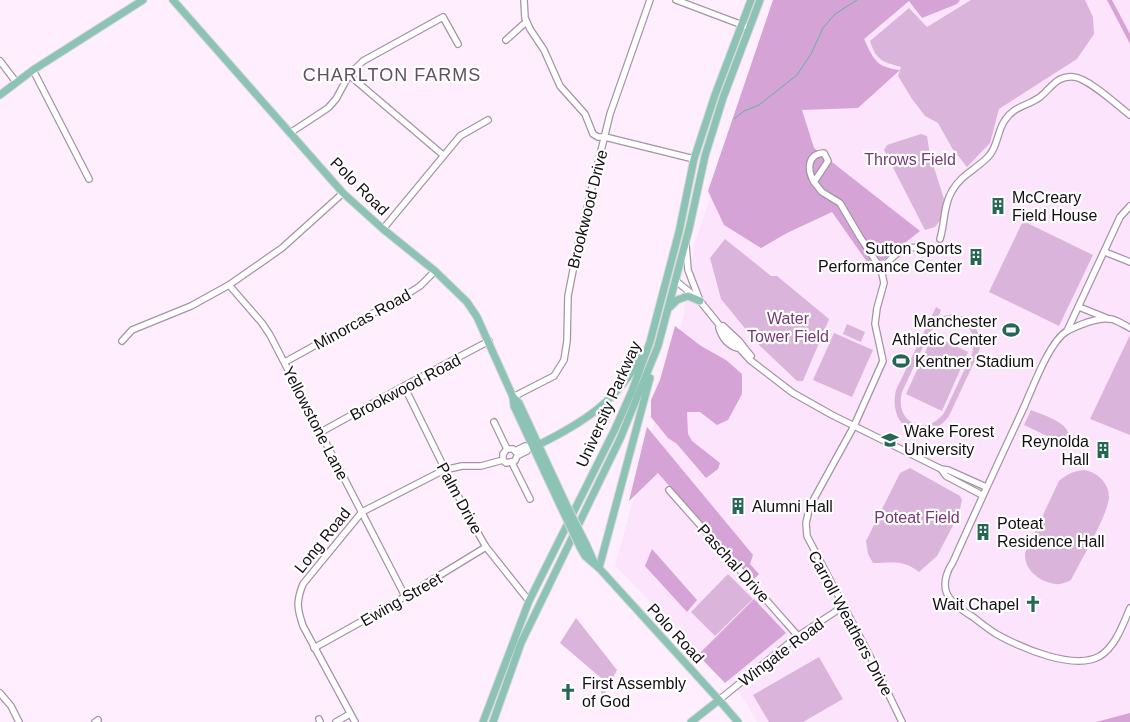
<svg xmlns="http://www.w3.org/2000/svg" width="1130" height="722" font-family="Arial,sans-serif">
  <rect width="100%" height="100%" fill="#feeefe"/>
  <polygon fill="#fde4fd" points="776,0 1130,0 1130,722 757,722 741,694 615,566 684,314 694,246"/>
  <g fill="#dab4da" fill-rule="evenodd">
    <path d="M 971,0 L 1085,0 L 1093,17 L 1094,34 L 1077,59 L 999,109 L 990,143 L 967,167 L 952,148 L 938,123 L 925,116 L 912,99 L 898,76 L 901,67 C 882,62 876,60 870,41 L 909,8 L 927,27 Z"/>
    <polygon points="921,134 927,136 930,155 944,199 941,219 935,227 925,230 884,150 887,145"/>
    <polygon points="1023,221 1093,255 1059,326 989,292"/>
    <polygon points="725,239 771,276 777,276 829,319 803,381 797,381 757,343 721,299 710,258"/>
    <path d="M 936,307 L 941,310 L 938,317 L 953,314 L 964,317 L 973,324 L 979,334 L 980,341 L 980,348 L 977,356 L 949,416 C 925,448 887,429 896,390 ZM 953,319 C 971,324 977,336 972,354 L 944,413 C 925,438 894,422 902,392 L 930,332 L 939,322 Z"/>
    <polygon points="847,324 865,332 861,342 843,334"/>
    <polygon points="834,333 873,350 852,397 813,380"/>
    <polygon points="933,335 968,352 942,411 906,394"/>
    <polygon points="1130,335 1130,435 1090,419"/>
    <path d="M 1031,410 C 1043,415 1069,422 1069,437 L 1065,441 L 1060,442 L 1024,425 Z"/>
    <path d="M 910,468 L 960,496 L 962,500 L 959,514 L 937,556 L 919,572 C 903,559 892,563 873,563 L 868,554 L 866,541 L 900,473 Z"/>
    <path d="M 1084,470 C 1097,472 1109,483 1109,497 C 1108,515 1080,562 1071,580 C 1066,582 1061,585 1056,584 C 1039,582 1024,570 1025,553 L 1059,481 C 1067,474 1074,471 1084,470 Z"/>
    <polygon points="728,574 753,599 715,636 691,612"/>
    <polygon points="576,618 617,670 602,699 600,677 560,643"/>
    <polygon points="819,657 843,699 803,722 769,722 753,695"/>
  </g>
  <g fill="#d5a3d5">
    <path d="M 773,0 L 960,0 L 957,4 L 922,18 L 909,1 L 864,39 C 874,60 876,67 900,70 L 858,108 L 802,110 L 814,148 L 920,231 L 872,269 L 832,212 L 787,233 L 761,248 L 724,225 L 708,191 Z"/>
    <polygon points="1107,0 1112,0 1130,34 1130,44"/>
    <polygon points="675,326 701,346 726,360 742,374 742,394 728,420 717,425 700,412 687,412 688,434 692,441 720,463 718,469 706,478 677,444 668,438 651,417 651,400 660,380"/>
    <polygon points="647,427 753,555 750,564 759,574 752,581 658,473 629,501"/>
    <polygon points="652,549 697,600 687,612 645,566"/>
    <polygon points="754,599 786,633 725,683 698,655"/>
    <polygon points="1130,713 1130,722 1096,722"/>
  </g>
  <g fill="none" stroke-linecap="round" stroke-linejoin="round">
    <polyline stroke="#61b39c" stroke-width="1" points="734,119 744,111 759,105 797,75 811,54 823,28 835,14 857,0"/>
    <g stroke="#a694a6" stroke-width="8">
      <g id="minor">
        <polyline points="524,0 525,18 530,29 544,50 560,86 585,114 593,134 598,137 605,137 694,159"/>
        <polyline points="676,0 745,26"/>
        <polyline points="506,40 526,22"/>
        <polyline points="0,61 16,82"/>
        <polyline points="33,70 89,179"/>
        <polyline points="349,75 443,155"/>
        <polyline points="290,133 328,108 336,99 349,75 363,61 443,17 458,44"/>
        <path d="M 814,182 C 807,170 807,154 824,153 L 828,161 L 814,182 L 822,192 L 840,203 L 860,237 L 881,269 L 884,283 L 877,308 L 875,324 L 883,361 L 854,426 L 810,506 L 806,523 L 807,536 L 874,664 L 902,722"/>
        <path d="M 1130,206 L 1120,217 L 1067,331 C 1049,342 1033,387 1024,407 C 1000,459 976,510 953,562 C 948,569 943,581 946,591 C 949,602 963,611 973,617 C 981,623 989,630 998,635 C 1022,648 1074,671 1100,656 C 1116,646 1123,624 1130,608"/>
        <polyline points="383,229 460,136 488,120"/>
        <path d="M 940,239 C 945,223 943,206 952,191 C 961,175 975,170 988,157 C 998,147 997,131 1005,120 C 1014,106 1028,106 1040,97 C 1051,88 1057,75 1074,77 C 1088,78 1118,106 1130,115"/>
        <polyline points="686,245 688,270 700,301 729,337 750,360 793,393 832,415 941,469 948,470 986,487"/>
        <polyline points="1105,252 1130,262"/>
        <path d="M 881,269 C 902,248 901,245 931,248"/>
        <polyline points="676,281 697,298"/>
        <polyline points="229,285 262,323 270,335 405,596"/>
        <polyline points="1079,307 1109,319"/>
        <polyline points="723,326 739,341 751,356"/>
        <path d="M 719,328 C 722,338 728,345 737,348"/>
        <path d="M 1067,331 C 1079,325 1096,317 1111,319 C 1117,320 1124,325 1130,328"/>
        <polyline points="122,341 132,330 191,306 229,285 282,248 343,193"/>
        <polyline points="285,362 406,295 420,286 435,271"/>
        <polyline points="404,386 467,514 486,547 529,601"/>
        <polyline points="513,397 554,376 564,360 567,341 568,296 578,245 610,114 650,0"/>
        <polyline points="494,422 507,449"/>
        <polyline points="321,432 404,386 489,341"/>
        <polyline points="515,451 525,446 529,447 531,446"/>
        <polyline points="517,456 517,453 513,449 507,449 503,454 503,460 506,463 515,461 517,456 527,451 529,447"/>
        <polyline points="512,463 530,499"/>
        <polyline points="941,469 946,476 982,495"/>
        <polyline points="669,490 798,636"/>
        <polyline points="314,648 391,605 486,547"/>
        <polyline points="0,693 11,706 19,722"/>
        <polyline points="719,700 798,636 844,606"/>
        <polyline points="319,719 320,722"/>
        <polyline points="95,722 98,720"/>
        <polyline points="336,722 350,714"/>
        <path d="M 355,722 L 303,626 C 297,608 296,602 303,584 L 362,512 L 444,470 L 462,466 L 481,466 L 503,460"/>
      </g>
    </g>
    <g stroke="#d9d8d9" stroke-width="9">
      <g id="major">
        <polyline points="173,0 343,193 383,229 435,271 467,302 477,317 513,397 519,403 565,502"/>
        <polyline points="0,95 33,70 143,0"/>
        <polyline points="670,307 677,300 688,296 700,301"/>
        <polyline points="513,397 514,406 560,505"/>
        <path d="M 538,445 C 583,423 619,400 642,354"/>
        <polyline points="586,544 594,562"/>
        <polyline points="580,547 585,556 599,568 719,700 738,722"/>
        <polyline points="599,568 650,378"/>
        <polyline points="483,722 529,601 615,429 632,391 650,342 679,232 694,159 715,95 751,0"/>
        <polyline points="493,722 521,643 620,439 658,346 689,229 705,156 723,98 760,0"/>
        <polyline points="691,722 719,700"/>
      </g>
    </g>
    <use href="#minor" stroke="#fff" stroke-width="5.5"/>
    <use href="#major" stroke="#8dc3b5" stroke-width="7"/>
    <g stroke="#d9d8d9" stroke-width="9" stroke-linecap="butt">
      <g id="major-bridge">
        <polyline points="565,502 586,544"/>
        <polyline points="560,505 580,547"/>
      </g>
    </g>
    <use href="#major-bridge" stroke="#8dc3b5" stroke-width="7"/>
  </g>
  <defs>
    <g id="building-bare" transform="scale(1.35)"><path d="M-4-6H4V6H1V3H-1V6H-4ZM-2.5-4.3h1.7v1.8h-1.7ZM.8-4.3h1.7v1.8H.8ZM-2.5-1h1.7V.8h-1.7ZM.8-1h1.7V.8H.8Z" fill="#256655" stroke="#fff" stroke-width="2.5" paint-order="stroke"/></g>
    <g id="stadium-bare" transform="scale(1.35)"><path d="M0-5a6.5 5 0 1 0 0 10a6.5 5 0 1 0 0-10ZM-3.5-1.8h7v3.6h-7Z" fill="#256655" stroke="#fff" stroke-width="2.5" paint-order="stroke"/></g>
    <g id="university-bare" transform="scale(1.35)"><path d="M0-5L7-2L0 1L-7-2ZM-4 1L0 2.5L4 1V4Q0 6-4 4Z" fill="#256655" stroke="#fff" stroke-width="2.5" paint-order="stroke"/></g>
    <g id="church-bare" transform="scale(1.35)"><path d="M-1.2-6h2.4v3.5h3.3v2.4h-3.3V6h-2.4V-.1h-3.3v-2.4h3.3Z" fill="#256655" stroke="#fff" stroke-width="2.5" paint-order="stroke"/></g>
  </defs>
  <g fill-rule="evenodd">
    <use href="#building-bare" x="998" y="206"/>
    <use href="#building-bare" x="976" y="257"/>
    <use href="#stadium-bare" x="1011" y="330"/>
    <use href="#stadium-bare" x="901" y="361"/>
    <use href="#university-bare" x="890" y="440"/>
    <use href="#building-bare" x="1103" y="450"/>
    <use href="#building-bare" x="738" y="506"/>
    <use href="#building-bare" x="983" y="532"/>
    <use href="#church-bare" x="1033" y="604"/>
    <use href="#church-bare" x="568" y="692"/>
  </g>
  <g text-anchor="middle" stroke-width="4.5" stroke-linejoin="round" paint-order="stroke">
    <g font-size="16" fill="#753977" stroke="#fff">
      <text x="910" y="165">Throws Field</text>
      <text x="788" y="324">Water<tspan x="788" dy="18">Tower Field</tspan></text>
      <text x="917" y="523">Poteat Field</text>
    </g>
    <g font-size="16" fill="#140d14" stroke="#fff">
      <text transform="translate(360 186) rotate(45)" y="6">Polo Road</text>
      <text transform="translate(587 209) rotate(-76)" y="6">Brookwood Drive</text>
      <text transform="translate(362 319) rotate(-29)" y="6">Minorcas Road</text>
      <text transform="translate(405 387) rotate(-28)" y="6">Brookwood Road</text>
      <text transform="translate(608 404) rotate(-66)" y="6">University Parkway</text>
      <text transform="translate(316 423) rotate(63)" y="6">Yellowstone Lane</text>
      <text transform="translate(460 498) rotate(62)" y="6">Palm Drive</text>
      <text transform="translate(322 540) rotate(-51)" y="6">Long Road</text>
      <text transform="translate(734 563) rotate(48)" y="6">Paschal Drive</text>
      <text transform="translate(401 599) rotate(-30)" y="6">Ewing Street</text>
      <text transform="translate(851 623) rotate(62)" y="6">Carroll Weathers Drive</text>
      <text transform="translate(676 633) rotate(47)" y="6">Polo Road</text>
      <text transform="translate(781 652) rotate(-37)" y="6">Wingate Road</text>
    </g>
    <g font-size="16" fill="#140d14" stroke="#fff" text-anchor="start">
      <text x="1012" y="203">McCreary<tspan x="1012" dy="18">Field House</tspan></text>
      <text x="962" y="254" text-anchor="end">Sutton Sports<tspan x="962" dy="18">Performance Center</tspan></text>
      <text x="997" y="327" text-anchor="end">Manchester<tspan x="997" dy="18">Athletic Center</tspan></text>
      <text x="915" y="367">Kentner Stadium</text>
      <text x="904" y="437">Wake Forest<tspan x="904" dy="18">University</tspan></text>
      <text x="1089" y="447" text-anchor="end">Reynolda<tspan x="1089" dy="18">Hall</tspan></text>
      <text x="752" y="512">Alumni Hall</text>
      <text x="997" y="529">Poteat<tspan x="997" dy="18">Residence Hall</tspan></text>
      <text x="1019" y="610" text-anchor="end">Wait Chapel</text>
      <text x="582" y="689">First Assembly<tspan x="582" dy="18">of God</tspan></text>
    </g>
    <g font-size="18" letter-spacing="1" fill="#605060" stroke="#fff">
      <text x="392" y="81">CHARLTON FARMS</text>
    </g>
  </g>
</svg>
